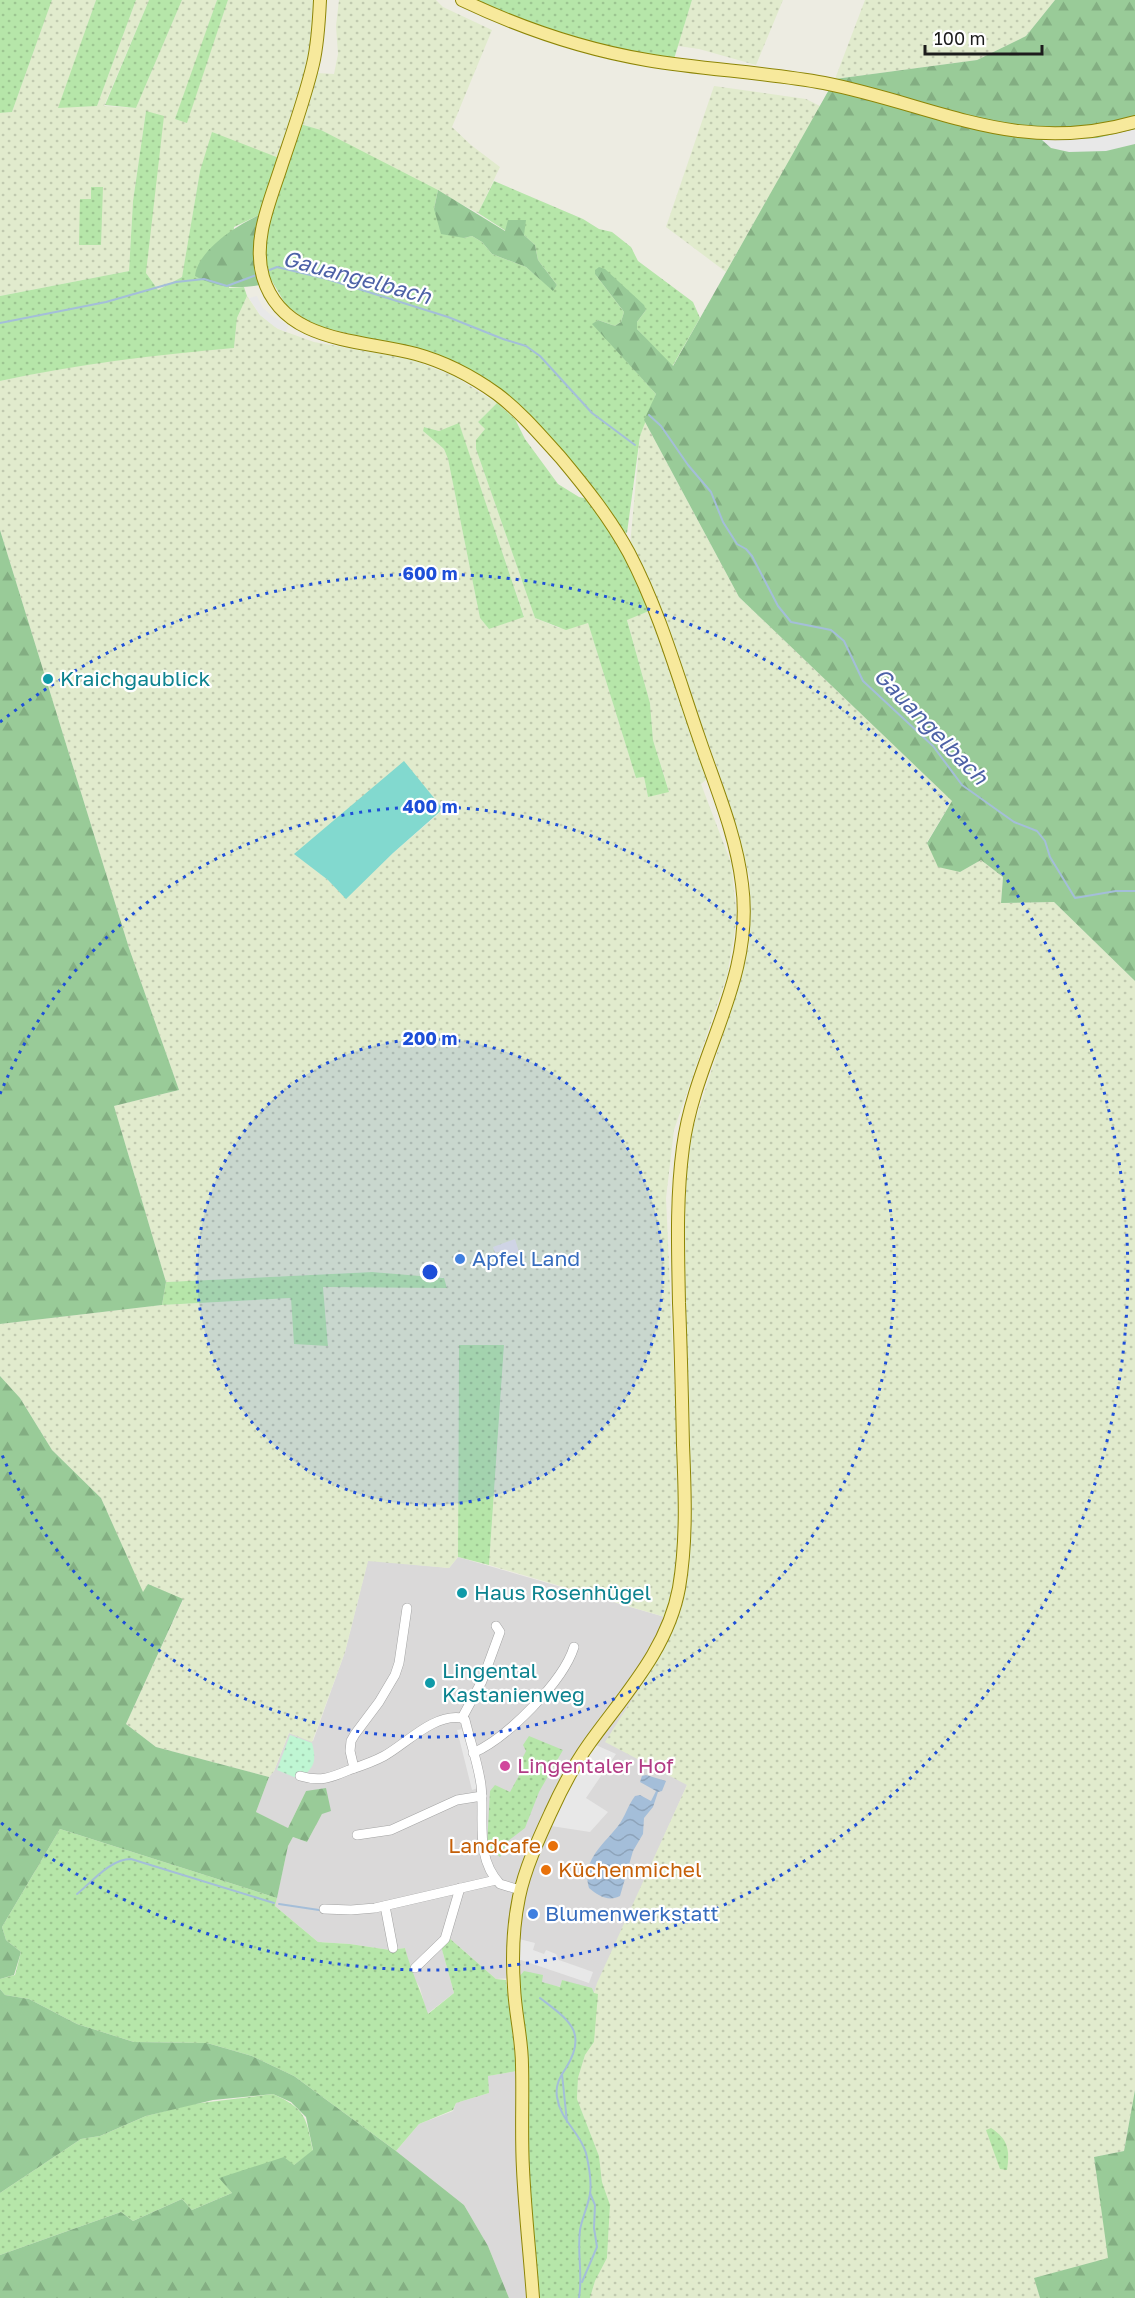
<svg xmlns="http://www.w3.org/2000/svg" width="1135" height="2298" font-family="'Golos Text',sans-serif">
  <defs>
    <pattern id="farmland-dots" width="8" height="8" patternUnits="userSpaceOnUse" patternTransform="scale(1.5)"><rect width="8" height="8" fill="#e1ebcd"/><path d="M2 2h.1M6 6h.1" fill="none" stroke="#c0c9af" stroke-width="1.8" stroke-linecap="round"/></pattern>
    <pattern id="grass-dots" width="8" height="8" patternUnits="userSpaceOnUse" patternTransform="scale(1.5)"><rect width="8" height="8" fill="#b6e6a9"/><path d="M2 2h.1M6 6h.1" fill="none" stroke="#9cc591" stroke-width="1.8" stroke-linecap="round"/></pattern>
    <pattern id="forest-firs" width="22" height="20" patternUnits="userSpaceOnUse" patternTransform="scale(1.5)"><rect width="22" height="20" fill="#99cb98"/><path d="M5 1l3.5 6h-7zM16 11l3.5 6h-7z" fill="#83ae82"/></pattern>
    <pattern id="park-dots" width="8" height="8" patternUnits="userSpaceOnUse" patternTransform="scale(1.5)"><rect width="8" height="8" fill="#bff6d3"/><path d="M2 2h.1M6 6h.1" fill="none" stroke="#a4d2b5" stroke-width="1.8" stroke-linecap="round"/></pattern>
    <pattern id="water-waves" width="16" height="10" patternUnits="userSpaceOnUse" patternTransform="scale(1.5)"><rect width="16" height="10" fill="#a4bed9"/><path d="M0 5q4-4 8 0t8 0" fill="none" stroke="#8da3ba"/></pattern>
  </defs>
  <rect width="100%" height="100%" fill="#edece2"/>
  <g fill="#dad9d9">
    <polygon points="458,1557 675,1620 651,1670 687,1785 594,1993 562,1980 561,1987 518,1978 496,1979 448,1937 441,1946 454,1993 427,2014 420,1988 411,1973 405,1948 390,1950 350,1944 318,1942 275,1906 288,1846 293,1837 307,1842 322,1814 306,1791 288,1828 256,1812 269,1777 274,1771 289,1733 313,1741 345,1652 368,1560 449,1568"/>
    <polygon points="517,2071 526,2298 509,2298 488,2246 464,2205 396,2151 419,2124 453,2111 456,2103 489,2093 487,2076"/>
  </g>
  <g fill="url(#farmland-dots)" fill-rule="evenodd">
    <polygon points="52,0 96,0 59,107 97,106 136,0 149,0 104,106 136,108 182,0 217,0 176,119 187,122 228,0 314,0 310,46 306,68 279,158 200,171 182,278 158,290 146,273 154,195 146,111 133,201 129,271 0,296 0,113 12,112"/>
    <polygon points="339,0 436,0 443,7 492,30 452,127 471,145 500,167 478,213 321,130 300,124 317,73 334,74 338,54 336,26"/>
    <polygon points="692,0 783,0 756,65 699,49 678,46"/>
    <polygon points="865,0 1055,0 1026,36 977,60 835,79"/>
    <polygon points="714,86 806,99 820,106 726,272 666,227"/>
    <path d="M 247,296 L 260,315 L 278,329 L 314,342 L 410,359 L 454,376 L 497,403 L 478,422 L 485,429 L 477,440 L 476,449 L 535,618 L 559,628 L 588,623 L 636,778 L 644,777 L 648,797 L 669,791 L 653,740 L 650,703 L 627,619 L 649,611 L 707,779 L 701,784 L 731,863 L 737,918 L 727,976 L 674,1130 L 666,1198 L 674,1379 L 687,1567 L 690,1429 L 682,1204 L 688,1143 L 734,1001 L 749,945 L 750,878 L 720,775 L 652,590 L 630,546 L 640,436 L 644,420 L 739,597 L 952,801 L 927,842 L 960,872 L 981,860 L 1003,877 L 1001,903 L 1054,902 L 1135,981 L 1135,2090 L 1124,2151 L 1094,2157 L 1109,2258 L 1035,2278 L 1040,2298 L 590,2298 L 595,2281 L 607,2258 L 610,2205 L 602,2182 L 599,2156 L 577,2099 L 578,2078 L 585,2055 L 594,2042 L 594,1993 L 597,1983 L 687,1785 L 605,1742 L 651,1670 L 675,1620 L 489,1565 L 504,1346 L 459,1345 L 458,1557 L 449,1568 L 368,1561 L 345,1652 L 312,1742 L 289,1733 L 274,1771 L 269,1777 L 156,1747 L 126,1724 L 183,1600 L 148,1584 L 143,1593 L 101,1498 L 52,1450 L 20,1398 L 0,1376 L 0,1324 L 162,1305 L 291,1298 L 328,1346 L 323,1287 L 447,1287 L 443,1277 L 430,1278 L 372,1272 L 166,1282 L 114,1106 L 179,1090 L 129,948 L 0,530 L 0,381 L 57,369 L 158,354 L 234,348 L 237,318 ZM 459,424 L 524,616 L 489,629 L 480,618 L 448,459 L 444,449 L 423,431 L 425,427 L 439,431 ZM 404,762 L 443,810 L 393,853 L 346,898 L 328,880 L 295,854 Z"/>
  </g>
  <g fill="url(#grass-dots)">
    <polygon points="0,0 52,0 12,112 0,113"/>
    <polygon points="96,0 136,0 97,106 58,108"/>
    <polygon points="149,0 182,0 136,108 105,105"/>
    <polygon points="217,0 228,0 187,123 175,119"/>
    <polygon points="476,0 692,0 674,59 605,47 519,21"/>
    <path d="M 146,111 L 164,116 L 146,273 L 158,290 L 182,277 L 200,171 L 212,132 L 279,158 L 259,215 L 234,227 L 229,288 L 244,287 L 247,296 L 237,318 L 234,348 C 155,355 77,364 0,381 L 0,296 L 129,271 L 133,201 Z"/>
    <polygon points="300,124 321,130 438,190 434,209 464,238 472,236 482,242 492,254 526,267 553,290 557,285 538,260 535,245 524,235 506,231 478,213 494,181 583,219 599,229 612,232 631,247 638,261 693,302 700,318 672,367 637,329 637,322 646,310 595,274 624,312 621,322 615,326 598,320 593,324 656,394 640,436 627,533 622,532 522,409 418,350 325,328 306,320 286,305 269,276 265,253 266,236 271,212"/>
    <polygon points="91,187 103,187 101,245 79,245 80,199 91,199"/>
    <path d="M 497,403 L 515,419 L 525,439 L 558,484 L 579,497 L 588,499 C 613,534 635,570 649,611 L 627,620 L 650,703 L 653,740 L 669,792 L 648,797 L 644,777 L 636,778 L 588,623 L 566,630 L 535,618 L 476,449 L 476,440 L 485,429 L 478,422 Z"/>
    <polygon points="459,423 524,617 489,629 480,618 448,459 444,449 423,431 424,427 439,431"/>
    <polygon points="372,1272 444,1278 447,1288 323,1287 328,1346 294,1344 291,1298 162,1305 166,1282"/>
    <polygon points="459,1345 504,1345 489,1565 458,1557"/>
    <polygon points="529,1736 563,1750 539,1792 525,1828 508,1841 500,1857 487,1846 490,1791 495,1785 510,1792 522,1770 518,1767 526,1751 523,1745"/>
    <path d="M 60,1829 L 277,1898 L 275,1906 L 318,1942 L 350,1944 L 390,1950 L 405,1948 C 411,1971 421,1991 428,2014 L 454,1993 L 441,1946 L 448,1937 L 496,1979 L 506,1980 L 517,2071 L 488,2076 L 489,2093 L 456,2103 L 453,2110 L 419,2124 L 396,2151 L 294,2076 L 252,2056 L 207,2043 L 134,2042 L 77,2024 L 29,1999 L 5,1995 L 0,1989 L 0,1979 L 15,1975 L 21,1952 L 6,1940 L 2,1927 Z"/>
    <polygon points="524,1971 543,1975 542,1982 560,1987 562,1980 592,1988 594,1993 598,1994 594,2042 585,2055 578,2078 577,2099 599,2156 602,2182 610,2205 607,2258 595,2281 590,2298 539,2298 527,2175 518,1978"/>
    <path d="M 273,2094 C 306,2109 306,2117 313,2151 L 294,2165 L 220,2178 L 232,2193 L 192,2210 L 182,2199 L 133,2221 L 121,2212 L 0,2255 L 0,2193 L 81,2139 L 100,2136 L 146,2116 L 193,2104 Z"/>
    <path d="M 991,2128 C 1008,2139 1010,2150 1007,2170 L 1000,2169 L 986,2130 Z"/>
  </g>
  <g fill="url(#forest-firs)">
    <polygon points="1055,0 1135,0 1135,981 1054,902 1001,903 1003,877 981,860 960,872 938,867 927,843 952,801 739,597 644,420 656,394 592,324 598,320 615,326 621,322 624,312 595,274 595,270 599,267 605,269 644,305 646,310 637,322 637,329 673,366 835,79 977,60 1026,36"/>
    <polygon points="438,190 505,231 508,220 526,220 524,235 535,245 538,260 557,285 553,291 526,267 492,254 482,242 472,236 464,238 441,234 434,209"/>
    <path d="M 259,215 L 255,252 L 260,285 C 237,289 216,288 195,276 C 198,250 236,226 259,215 Z"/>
    <polygon points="0,530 129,948 179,1090 114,1106 166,1282 162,1305 0,1324"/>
    <polygon points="0,1376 20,1398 52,1450 101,1498 143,1592 148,1584 183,1599 126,1724 156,1747 269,1777 256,1812 288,1828 306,1791 326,1788 331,1811 322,1814 307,1842 293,1837 288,1846 277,1898 60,1829 2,1927 6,1940 21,1952 14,1975 0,1979"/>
    <polygon points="0,1989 5,1995 29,1999 77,2024 134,2042 207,2043 252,2056 294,2076 396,2151 464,2205 488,2246 509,2298 0,2298 0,2255 121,2212 133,2221 182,2199 192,2210 232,2193 219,2178 284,2157 294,2165 313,2150 306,2117 291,2102 273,2094 213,2100 146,2116 100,2136 81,2139 0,2193"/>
    <polygon points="1135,2090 1135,2298 1040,2298 1034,2278 1108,2258 1094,2157 1124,2151"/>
  </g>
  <path fill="url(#park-dots)" d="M 290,1735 L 312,1743 C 317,1762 314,1768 299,1779 L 277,1770 Z"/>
  <polygon fill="#82d9cf" points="404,761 443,809 393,853 346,899 328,880 294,854"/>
  <g fill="#e8e8e8">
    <polygon points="1135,129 1135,144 1106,151 1069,152 1051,148 1042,140 1097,138"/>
    <polygon points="257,296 263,308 271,315 288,326 286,332 275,327 260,315 249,298"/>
    <polygon points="515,1239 519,1252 504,1257 502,1251 495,1253 493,1247"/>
    <polygon points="463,1729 478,1788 472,1790 457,1730"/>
    <polygon points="596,1745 616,1754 586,1798 608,1812 590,1832 551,1826 583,1762"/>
    <polygon points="519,1939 535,1943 533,1950 544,1954 546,1950 556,1954 559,1960 593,1972 589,1983 518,1959"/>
  </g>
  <path fill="url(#water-waves)" d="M 646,1775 L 666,1781 L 662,1791 L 658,1792 L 653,1807 L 644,1818 L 643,1834 L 633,1851 L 620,1896 C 609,1902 598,1896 589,1888 C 581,1861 603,1845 618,1826 C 625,1817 628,1805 635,1796 L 640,1795 L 651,1801 L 656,1791 L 640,1782 L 642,1776 Z"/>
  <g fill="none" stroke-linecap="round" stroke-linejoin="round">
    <g stroke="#a4bed9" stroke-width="2">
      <polyline points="267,271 277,267 327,279 448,317 503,339 526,346 540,356 592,413 635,445"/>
      <polyline points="0,323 106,302 176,282 204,279 227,286 259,274"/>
      <polyline points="649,415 661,426 688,465 711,492 723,522 737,544 746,549 752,556 778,606 791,622 831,630 844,641 863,681 933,746 962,785 1014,822 1037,831 1045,841 1050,857 1075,898 1116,891 1135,891"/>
      <path d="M 77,1894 C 92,1882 110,1859 131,1859 L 274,1903"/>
      <polyline points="279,1904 319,1910"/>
      <path d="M 540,1998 C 567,2019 589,2031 566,2068 C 560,2077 555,2085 557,2097 C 560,2120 580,2132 586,2153 C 589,2166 592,2181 590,2194 C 588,2206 582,2218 580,2230 C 577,2253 583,2275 579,2298"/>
      <polyline points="562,2074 567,2122"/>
      <polyline points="582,2282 597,2247 594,2228 595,2205 590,2193"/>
    </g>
    <g stroke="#a3a3a3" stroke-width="10">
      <g id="minor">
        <path d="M 462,1718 L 465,1720 C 470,1741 478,1763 481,1785 C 485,1818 474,1857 500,1884 L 520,1890"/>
        <polyline points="462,1718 482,1681 500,1632 496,1626"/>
        <path d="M 473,1753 C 507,1738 563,1682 574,1647"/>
        <polyline points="354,1768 350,1751 351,1741 355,1734 379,1702 395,1675 399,1663 407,1608"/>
        <path d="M 300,1776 C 320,1782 330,1778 349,1770 C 361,1766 373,1762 384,1756 C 406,1744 434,1713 462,1718"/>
        <polyline points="357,1835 391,1830 457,1800 482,1796"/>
        <polyline points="385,1906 393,1948"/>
        <polyline points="324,1909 351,1910 375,1908 496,1880"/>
        <polyline points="415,1968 445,1939 460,1888"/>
      </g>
    </g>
    <g stroke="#8d8506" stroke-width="14">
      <g id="major">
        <path d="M 320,0 C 319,21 318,43 313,64 C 305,98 293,131 282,164 C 271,199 252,239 263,277 C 283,344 361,339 416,354 C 445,362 472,376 497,394 C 521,412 541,436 561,458 C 586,488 610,518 629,553 C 659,610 677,674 698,735 C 714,783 736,833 742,884 C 755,981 695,1055 683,1147 C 676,1199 678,1250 679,1303 C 681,1350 682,1398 683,1445 C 685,1493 687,1541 679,1588 C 668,1649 624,1695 589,1744 C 574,1765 562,1788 551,1812 C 539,1838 525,1868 519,1897 C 513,1926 512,1958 514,1987 C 515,2013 522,2039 522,2065 C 523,2099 521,2134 523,2169 C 525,2212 530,2255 533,2298"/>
        <path d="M 462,0 C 521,28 582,49 647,60 C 706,70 765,72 824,83 C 936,105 1016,156 1135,122"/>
      </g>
    </g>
    <use href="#minor" stroke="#fff" stroke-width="9"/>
    <use href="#major" stroke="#f7e99c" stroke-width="12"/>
  </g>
  <circle cx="430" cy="1272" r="233" fill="#1d4ed8" fill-opacity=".12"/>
  <g fill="none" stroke="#1d4ed8" stroke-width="3" stroke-dasharray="3 6">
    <circle cx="430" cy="1272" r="233"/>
    <path d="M0 1094A465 465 0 1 1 0 1450"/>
    <path d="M0 722A698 698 0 1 1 0 1822"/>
  </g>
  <g fill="#0f9aa8" stroke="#fff" stroke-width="2">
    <circle cx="48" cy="679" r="6"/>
    <circle cx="462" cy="1593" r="6"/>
    <circle cx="430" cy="1683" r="6"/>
  </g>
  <g fill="#3f7fe0" stroke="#fff" stroke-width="2">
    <circle cx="460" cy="1259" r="6"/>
    <circle cx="533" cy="1914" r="6"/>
  </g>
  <circle fill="#d1479c" stroke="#fff" stroke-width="2" cx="505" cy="1766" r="6"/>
  <g fill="#e8710a" stroke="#fff" stroke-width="2">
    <circle cx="553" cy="1846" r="6"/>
    <circle cx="546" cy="1870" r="6"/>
  </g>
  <g text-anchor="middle" stroke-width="4.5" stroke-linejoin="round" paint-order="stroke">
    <g font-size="21" fill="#0d838f" stroke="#fff" text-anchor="start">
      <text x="60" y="686">Kraichgaublick</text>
      <text x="474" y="1600">Haus Rosenhügel</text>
      <text x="442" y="1678">Lingental<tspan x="442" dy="24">Kastanienweg</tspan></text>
    </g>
    <g font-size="21" fill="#366cbe" stroke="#fff" text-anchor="start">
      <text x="472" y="1266">Apfel Land</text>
      <text x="545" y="1921">Blumenwerkstatt</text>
    </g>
    <g font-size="21" fill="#b23c85" stroke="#fff" text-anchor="start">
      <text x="517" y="1773">Lingentaler Hof</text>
    </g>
    <g font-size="21" fill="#c56008" stroke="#fff" text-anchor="end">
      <text x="541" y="1853">Landcafe</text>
      <text x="558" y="1877" text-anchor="start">Küchenmichel</text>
    </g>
    <g font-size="22" font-style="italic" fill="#4d62a7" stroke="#fff">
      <text transform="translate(357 277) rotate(15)" y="8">Gauangelbach</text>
      <text transform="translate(931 726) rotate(46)" y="8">Gauangelbach</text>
    </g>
  </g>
  <circle cx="430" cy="1272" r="9" fill="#1d4ed8" stroke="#fff" stroke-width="3"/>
  <g font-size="18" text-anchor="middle" font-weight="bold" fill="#1d4ed8" stroke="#fff" stroke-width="4.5" stroke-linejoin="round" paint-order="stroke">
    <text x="430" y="580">600 m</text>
    <text x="430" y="813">400 m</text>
    <text x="430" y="1045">200 m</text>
  </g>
  <path d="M925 45v9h117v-9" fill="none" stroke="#1c1c1c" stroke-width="3"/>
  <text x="934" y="45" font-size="18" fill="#1c1c1c" stroke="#ffffff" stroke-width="4.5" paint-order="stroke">100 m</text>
</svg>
